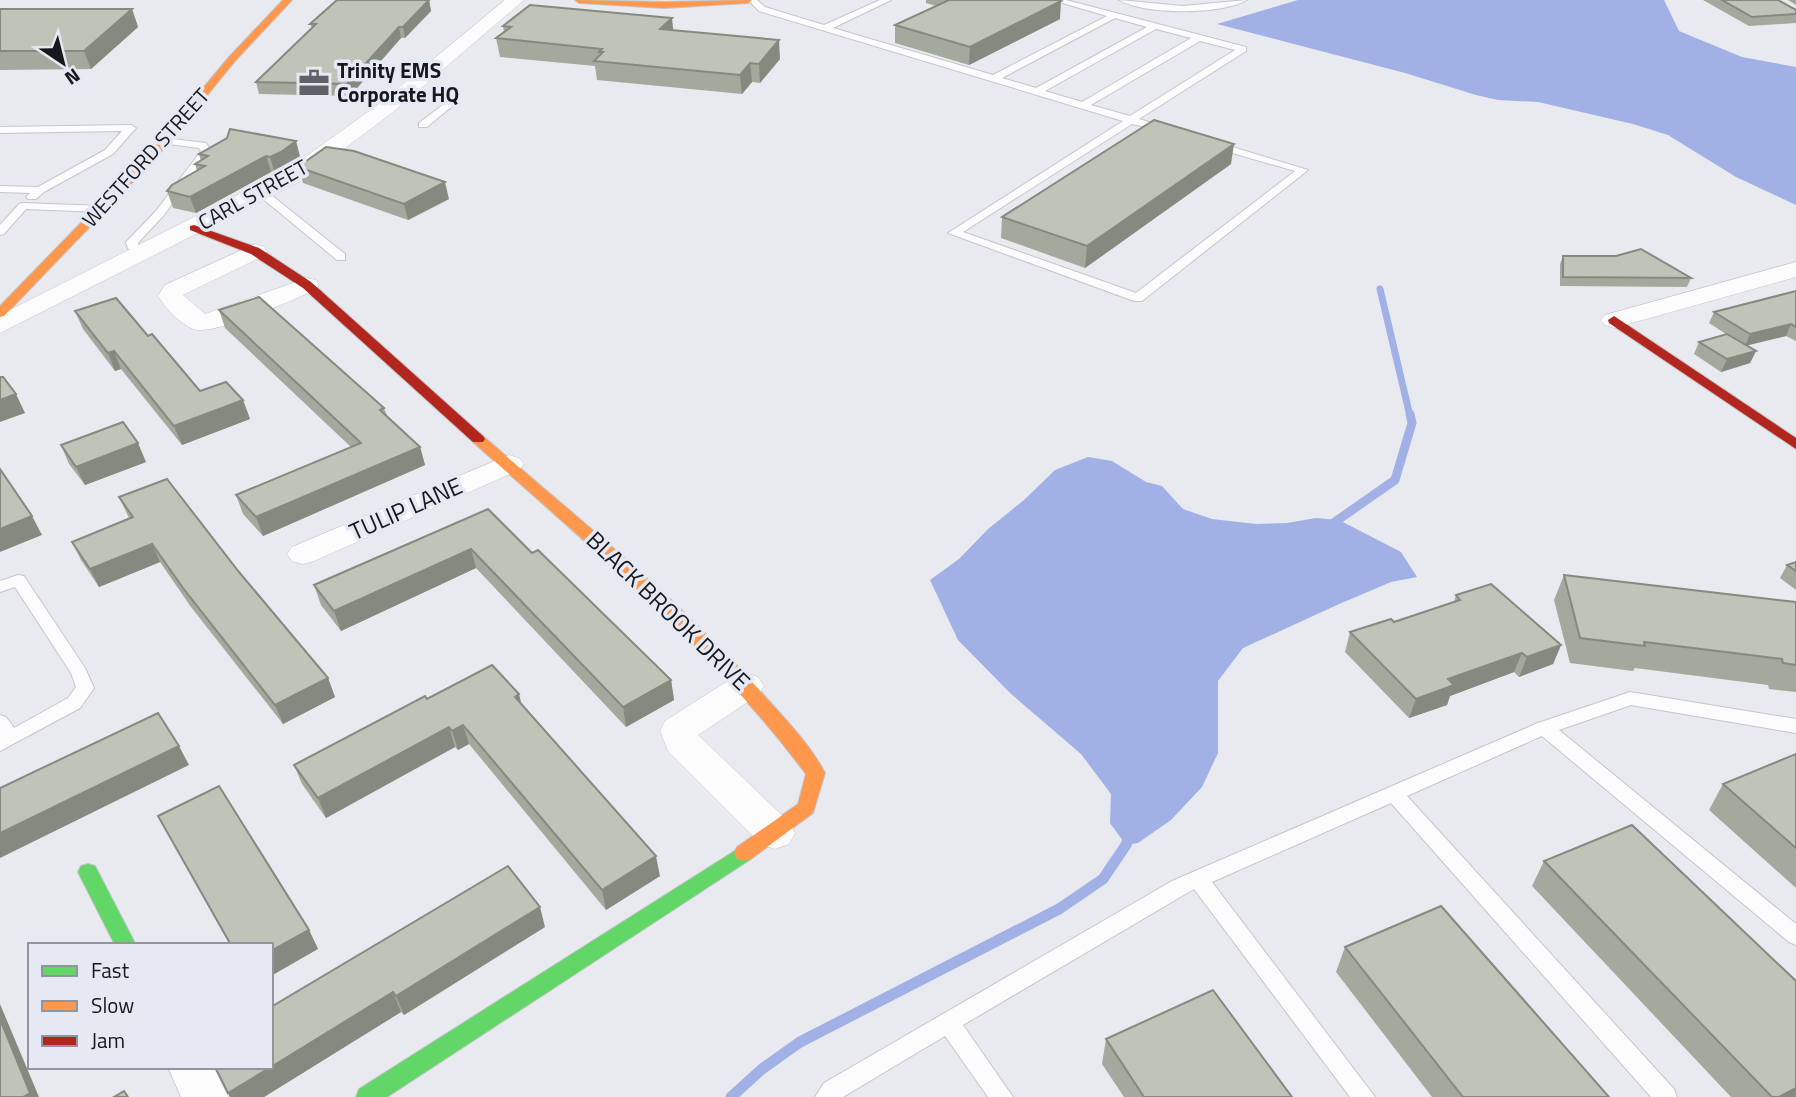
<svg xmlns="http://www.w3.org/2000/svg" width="1796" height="1097" font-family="'Titillium Web',sans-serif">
  <rect width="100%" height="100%" fill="#e8eaf0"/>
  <g fill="#a1b1e6">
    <polygon points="1298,0 1664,0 1679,31 1742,57 1796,67 1796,205 1736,177 1668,135 1633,124 1538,102 1498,100 1476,95 1405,73 1217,24"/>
    <polygon points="1088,457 1112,461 1146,482 1162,486 1183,509 1212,519 1256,524 1287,523 1316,518 1339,520 1401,552 1417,577 1391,582 1337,605 1243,648 1218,681 1218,753 1202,787 1171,820 1138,843 1126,845 1110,823 1111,794 1081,754 1010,693 958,640 930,580 959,559 988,529 1024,500 1055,470"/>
  </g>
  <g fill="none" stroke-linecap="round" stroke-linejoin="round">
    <polyline stroke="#a1b1e6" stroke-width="7" points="1380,289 1410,416"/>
    <polyline stroke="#a1b1e6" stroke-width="9" points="1332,524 1395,480 1412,423 1410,414"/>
    <polyline stroke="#a1b1e6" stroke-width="11" points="731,1097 762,1069 800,1042 1059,909 1103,879 1126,845 1130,834"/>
    <g stroke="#c4c6ca" stroke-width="2">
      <g id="lane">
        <path d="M 748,0 L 757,0 L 765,7 L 824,25 L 880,0 L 891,0 L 833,28 L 993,75 L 1107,16 L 1052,0 L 1066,0 L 1246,47 L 1246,51 L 1139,119 L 1171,129 L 1171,133 L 1132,124 L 963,232 L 1136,293 L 1295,171 L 1208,146 L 1208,142 L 1216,142 L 1308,170 L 1142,301 L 1134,301 L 948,233 L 1123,121 L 759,11 ZM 1115,18 L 1147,27 L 1036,88 L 1002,78 ZM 1156,29 L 1191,38 L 1082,102 L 1045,91 ZM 1200,41 L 1235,50 L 1130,116 L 1091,105 Z"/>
        <path d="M 1119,0 L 1183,6 L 1247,0 C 1221,15 1145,15 1119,0 Z"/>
        <polygon points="448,101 456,103 427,127 419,127 419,123"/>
        <polygon points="131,125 136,128 113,154 44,192 36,199 28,199 26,197 30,193 0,192 0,186 38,187 105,150 122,131 0,133 0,127"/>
        <polygon points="165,138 206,143 211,151 164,215 138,243 138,245 151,249 151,255 128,249 126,242 156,211 201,151 199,148 161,143 161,139"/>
        <polygon points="257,190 265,190 345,254 345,260 337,260 257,194"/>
        <polygon points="23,203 103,206 109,209 103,212 26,209 4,234 0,235 0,225 19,204"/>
        <polygon points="18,575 24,576 85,668 94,688 80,708 0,751 0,715 6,717 14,728 68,698 76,687 71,673 15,587 0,592 0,581"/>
        <polygon points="1630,692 1796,719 1796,733 1631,705 1559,730 1796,924 1796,945 1789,942 1542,736 1407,796 1674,1089 1677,1097 1651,1097 1391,803 1212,882 1375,1097 1350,1097 1194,889 963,1025 1013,1097 988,1097 945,1036 843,1097 815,1097 824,1083 1172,881 1538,723"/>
      </g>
    </g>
    <g stroke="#c4c6ca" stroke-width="1">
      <g id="street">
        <polygon points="505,0 524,0 393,112 303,180 0,333 0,315 287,170 379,104"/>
        <path d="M 255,244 L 263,246 L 267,251 L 263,256 L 183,295 L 205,314 L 307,278 L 316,280 L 319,285 L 316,290 C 293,299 213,337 193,329 C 179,323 166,308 158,296 L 165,285 Z"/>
        <polygon points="1796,262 1796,277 1614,328 1605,325 1601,320 1605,315"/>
        <polygon points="509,455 519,458 524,464 519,470 314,561 303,564 292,561 287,554 292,547"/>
        <polygon points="746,673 758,677 764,686 758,695 698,735 789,822 795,833 789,844 775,849 761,844 668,751 660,731 665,721 734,677"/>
        <polygon points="168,1067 214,1067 228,1097 181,1097"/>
      </g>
    </g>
    <g stroke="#c4c6ca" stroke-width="2">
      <g id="fast">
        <polygon points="744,845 751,847 754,853 751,859 387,1097 356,1097 359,1089"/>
        <polygon points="88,864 95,866 136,945 115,945 78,872 81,866"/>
      </g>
    </g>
    <g stroke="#c4c6ca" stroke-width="2">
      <g id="slow">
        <polygon points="283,0 292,0 235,61 156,158 4,316 0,317 0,306 148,154 229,57"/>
        <polygon points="575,0 664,2 752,0 748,3 664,8 579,3"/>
        <path d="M 478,435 L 483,436 C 578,519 679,598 762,693 C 784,718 810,744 825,773 L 813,813 L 751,859 L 744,861 L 737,859 L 734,853 L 737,847 L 798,804 L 806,774 C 711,647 591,547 473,442 L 471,439 Z"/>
      </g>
    </g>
    <g stroke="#c4c6ca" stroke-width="2">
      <g id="jam">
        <polygon points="194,225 259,248 311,282 483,436 485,439 483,442 473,442 303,288 251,254 190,230 190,226"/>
        <polygon points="1614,316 1796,438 1796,449 1609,323 1608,320"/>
      </g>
    </g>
    <use href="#lane" fill="#fcfcfd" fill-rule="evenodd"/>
    <use href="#street" fill="#fcfcfd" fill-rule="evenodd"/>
    <use href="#fast" fill="#63d668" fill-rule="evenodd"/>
    <use href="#slow" fill="#ff974d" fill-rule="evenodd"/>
    <use href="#jam" fill="#b3261e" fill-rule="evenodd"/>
  </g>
  <g fill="#a3a99d">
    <polygon points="429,0 431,11 405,38 401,38 350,96 259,94 256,82 312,28 310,24"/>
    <polygon points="926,0 1057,0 1060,19 969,65 895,43 895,25 936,6 926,3"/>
    <polygon points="1703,0 1778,0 1796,10 1796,23 1749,26"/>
    <polygon points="1788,0 1796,0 1796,5"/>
    <polygon points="0,9 132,9 138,27 91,69 0,70"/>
    <polygon points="503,26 673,30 780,59 760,83 752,82 742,94 597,80 595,66 500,57 496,38 504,32"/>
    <polygon points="296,141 300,157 286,168 275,173 271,172 196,213 173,208 167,191 197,171 195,164 201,161 199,154"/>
    <polygon points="1231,164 1085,268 1001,238 1002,217"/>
    <polygon points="298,167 449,199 408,220 303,183"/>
    <polygon points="1563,256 1691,278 1687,287 1560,286 1560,264"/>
    <polygon points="1796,291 1796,341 1786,336 1746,345 1756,351 1750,363 1721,372 1694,354 1699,342 1726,334 1709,323 1714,312"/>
    <polygon points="219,310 384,408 387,416 420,447 425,465 263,536 243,514 236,495 351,447 225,328"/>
    <polygon points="75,311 148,336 200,391 243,400 250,419 182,445 121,369 115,371 83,329"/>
    <polygon points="61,445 146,462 85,485 69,464"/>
    <polygon points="119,497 239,572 328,678 335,697 283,724 191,607 160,562 99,587 81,560 72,542 129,518"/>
    <polygon points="488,509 532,553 671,680 674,700 626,727 476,568 341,631 321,605 314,585"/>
    <polygon points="1796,562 1796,590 1780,578 1787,565"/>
    <polygon points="1564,575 1796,602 1796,692 1769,689 1768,685 1635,668 1633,671 1570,663 1554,600"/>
    <polygon points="1456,595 1561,645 1553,664 1519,677 1514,672 1450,696 1447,705 1409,718 1345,652 1350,632 1394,622 1454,602"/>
    <polygon points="427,699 522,705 660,876 606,910 469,744 458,750 455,747 326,818 302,784 294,765"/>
    <polygon points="1796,754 1796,888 1709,810 1723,784"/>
    <polygon points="158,816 309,930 318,949 271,945 230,945"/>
    <polygon points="1544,861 1796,1097 1731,1097 1532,886"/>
    <polygon points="545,927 404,1015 401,1012 264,1097 230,1097 215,1067 271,1007"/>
    <polygon points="1345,947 1609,1097 1432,1097 1336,972"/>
    <polygon points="1106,1039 1292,1097 1124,1097 1102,1064"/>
  </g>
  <g fill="#858980">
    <polygon points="429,0 431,11 405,38 403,27"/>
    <polygon points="1061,1 1060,19 969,65 970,47"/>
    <polygon points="132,9 138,27 91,69 84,51"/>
    <polygon points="672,18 674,37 660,29"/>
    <polygon points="399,27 401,38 350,96 347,84"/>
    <polygon points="779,40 780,59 760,83 759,64"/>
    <polygon points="750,63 752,82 742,94 740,75"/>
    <polygon points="296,141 300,157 286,168 275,173 270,157"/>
    <polygon points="1234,144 1231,164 1085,268 1087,246"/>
    <polygon points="266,156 271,172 196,213 190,197"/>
    <polygon points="445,182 449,199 408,220 404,204"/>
    <polygon points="1791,324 1786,336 1745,346 1750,334"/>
    <polygon points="114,351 121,369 115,371 108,353"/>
    <polygon points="1756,351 1750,363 1721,372 1727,359"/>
    <polygon points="16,394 25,413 0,422 0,400"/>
    <polygon points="243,400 250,419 182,445 174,426"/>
    <polygon points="138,443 146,462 85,485 76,467"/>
    <polygon points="420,447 425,465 263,536 256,517"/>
    <polygon points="32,516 42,535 0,552 0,529"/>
    <polygon points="152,544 160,562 99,587 90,569"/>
    <polygon points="471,549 476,568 341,631 334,611"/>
    <polygon points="1561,645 1553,664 1519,677 1527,657"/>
    <polygon points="1522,653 1514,672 1450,696 1447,705 1409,718 1416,699 1448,679"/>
    <polygon points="328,678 335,697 283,724 275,705"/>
    <polygon points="671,680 674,700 626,727 623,707"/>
    <polygon points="519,694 524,714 515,697"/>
    <polygon points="463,725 469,744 458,750 452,731"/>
    <polygon points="449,727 455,747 326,818 318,798"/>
    <polygon points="179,746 189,765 0,858 0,833"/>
    <polygon points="656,856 660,876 606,910 602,890"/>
    <polygon points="540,907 545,927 404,1015 396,996"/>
    <polygon points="309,930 318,949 271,976 271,951"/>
    <polygon points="393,992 401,1012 264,1097 230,1097 228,1093"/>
    <polygon points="0,1004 39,1097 23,1097 0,1019"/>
    <polygon points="1796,1088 1796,1097 1779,1097"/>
  </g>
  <g fill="#bec4b7" stroke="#858980" stroke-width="2">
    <polygon points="337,0 429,0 403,27 399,27 347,84 256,82 316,24 310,24"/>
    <polygon points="949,0 1057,0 1061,1 970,47 895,25"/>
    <polygon points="1722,0 1778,0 1796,10 1796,14 1752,17"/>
    <polygon points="530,5 672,18 660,29 779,40 759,64 750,63 740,75 594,61 603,52 599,52 602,49 496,38 511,27 503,26"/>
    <polygon points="0,9 132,9 84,51 0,51"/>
    <polygon points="1154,120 1234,144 1087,246 1002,217"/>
    <polygon points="230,129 296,141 281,152 270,157 266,156 190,197 167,191 172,185 205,166 195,164 208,156 199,154 227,138"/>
    <polygon points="326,147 354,151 445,182 404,204 298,167"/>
    <polygon points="1641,249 1691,278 1563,277 1563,256 1616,256"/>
    <polygon points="1796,291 1796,327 1791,324 1750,334 1714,312"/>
    <polygon points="259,297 384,408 380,410 420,447 256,517 236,495 361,443 219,310"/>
    <polygon points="116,298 148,336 152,334 200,391 226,382 243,400 174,426 114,351 108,353 75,311"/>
    <polygon points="1727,334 1756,351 1727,359 1699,342"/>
    <polygon points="0,377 3,377 16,394 0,400"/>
    <polygon points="123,422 138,443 76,467 61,445"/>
    <polygon points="0,469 32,516 0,529"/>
    <polygon points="167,479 239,572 328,678 275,705 183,588 152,544 90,569 72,542 133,517 119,497"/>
    <polygon points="488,509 532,553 538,550 671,680 623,707 471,549 334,611 314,585"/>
    <polygon points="1796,562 1796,571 1787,565"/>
    <polygon points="1564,575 1796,602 1796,665 1783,663 1782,659 1644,642 1645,646 1580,638"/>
    <polygon points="1491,584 1561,645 1527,657 1522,653 1448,679 1454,685 1416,699 1350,632 1391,619 1394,622 1460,600 1456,595"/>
    <polygon points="492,665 519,694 515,697 656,856 602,890 463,725 452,731 449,727 318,798 294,765 425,696 427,699"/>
    <polygon points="158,713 179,746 0,833 0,788"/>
    <polygon points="1796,754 1796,848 1723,784"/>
    <polygon points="219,786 309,930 271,951 271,945 231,945 158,816"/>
    <polygon points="1632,825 1796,981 1796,1088 1779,1097 1772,1097 1544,861"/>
    <polygon points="508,866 540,907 396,996 393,992 271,1067 271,1007"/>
    <polygon points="1441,906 1609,1097 1463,1097 1345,947"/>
    <polygon points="1213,990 1292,1097 1144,1097 1106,1039"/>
    <polygon points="0,1019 30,1093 23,1097 0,1097"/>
    <polygon points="215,1067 271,1067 228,1093"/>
    <polygon points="124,1091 128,1097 114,1097"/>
  </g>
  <defs>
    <g id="office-bare" transform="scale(2.415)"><path d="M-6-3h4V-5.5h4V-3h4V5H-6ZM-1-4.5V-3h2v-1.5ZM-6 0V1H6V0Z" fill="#606266" stroke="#e5e9f4" stroke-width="2.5" paint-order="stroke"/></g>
  </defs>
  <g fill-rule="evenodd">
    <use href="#office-bare" x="314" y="83"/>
  </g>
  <g text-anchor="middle" stroke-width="7" stroke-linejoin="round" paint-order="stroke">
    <g font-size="21" font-weight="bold" fill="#17181c" stroke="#e5e9f4" text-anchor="start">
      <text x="337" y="78">Trinity EMS<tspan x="337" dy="24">Corporate HQ</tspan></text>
    </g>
    <g font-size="21" fill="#17181c" stroke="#e5e9f4">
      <text transform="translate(146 158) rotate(-48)" y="7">WESTFORD STREET</text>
      <text transform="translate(253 195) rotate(-29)" y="7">CARL STREET</text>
    </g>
    <g font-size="24" fill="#17181c" stroke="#e5e9f4">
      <text transform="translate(406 509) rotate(-24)" y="8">TULIP LANE</text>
      <text transform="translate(668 611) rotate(44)" y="8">BLACK BROOK DRIVE</text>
    </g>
  </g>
  <rect x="28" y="943" width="245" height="126" fill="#e5e9f4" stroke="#93959e" stroke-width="2"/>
  <rect x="42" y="966" width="35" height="10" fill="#63d668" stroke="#93959e" stroke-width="2"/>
  <text x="91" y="978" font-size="21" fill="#17181c">Fast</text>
  <rect x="42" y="1001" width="35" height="10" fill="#ff974d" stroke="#93959e" stroke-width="2"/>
  <text x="91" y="1013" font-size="21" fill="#17181c">Slow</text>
  <rect x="42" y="1036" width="35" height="10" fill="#b3261e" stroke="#93959e" stroke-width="2"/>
  <text x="91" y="1048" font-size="21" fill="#17181c">Jam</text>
  <g transform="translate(63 63) rotate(145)" stroke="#e5e9f4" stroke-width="5" paint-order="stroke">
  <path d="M0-5L12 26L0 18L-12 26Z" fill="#17181c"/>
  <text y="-10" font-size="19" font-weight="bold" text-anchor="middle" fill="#17181c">N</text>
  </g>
</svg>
